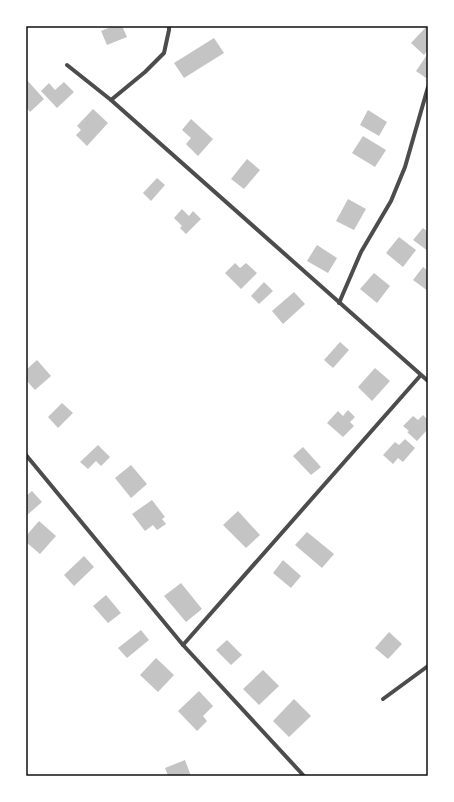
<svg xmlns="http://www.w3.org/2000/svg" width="454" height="802" font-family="'Times New Roman',serif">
  <rect width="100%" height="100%" fill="#fff"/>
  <g fill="#c4c4c4">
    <polygon points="113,26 122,26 127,37 107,45 101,31"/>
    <polygon points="427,26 428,50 424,55 411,43"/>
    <polygon points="214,38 224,53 184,78 174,63"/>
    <polygon points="427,55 428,55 428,76 426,78 416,71"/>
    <polygon points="26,79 44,99 30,112 26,107"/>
    <polygon points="64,82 74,92 57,108 41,91 49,83 55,90"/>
    <polygon points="93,109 108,123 87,146 76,135 81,130 77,126"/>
    <polygon points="368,110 387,122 379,136 360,125"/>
    <polygon points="191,119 213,139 198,156 186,144 191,138 182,130"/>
    <polygon points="363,136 386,150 375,167 352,153"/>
    <polygon points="247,159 260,170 244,189 231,179"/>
    <polygon points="157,178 165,185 151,201 143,193"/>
    <polygon points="348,199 366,209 354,230 336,221"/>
    <polygon points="182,209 189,216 193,211 201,219 186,234 180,228 182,226 174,218"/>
    <polygon points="423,228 428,232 428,251 413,240"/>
    <polygon points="399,237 416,250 403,267 386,253"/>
    <polygon points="317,245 337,258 328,273 307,261"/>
    <polygon points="235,263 240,268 246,263 257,273 241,289 225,273"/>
    <polygon points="423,267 428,271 428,291 413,280"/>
    <polygon points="374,273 390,286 377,303 360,289"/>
    <polygon points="264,282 273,291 259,304 251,296"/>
    <polygon points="294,292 305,304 283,324 272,311"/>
    <polygon points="340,342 349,350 333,368 324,360"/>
    <polygon points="37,360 51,376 35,390 26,380 26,370"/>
    <polygon points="375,368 390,381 372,401 358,387"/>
    <polygon points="62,403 73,413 58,428 48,417"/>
    <polygon points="348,410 355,417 350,422 354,426 343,437 327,423 338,411 343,416"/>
    <polygon points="423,415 428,420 428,429 417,441 407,432 409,431 403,426 413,416 418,420"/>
    <polygon points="405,439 415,448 403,462 398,458 393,464 383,455 395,442 399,445"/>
    <polygon points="98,445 110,457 101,466 96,461 88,469 80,462"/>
    <polygon points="303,447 321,467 311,475 293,456"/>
    <polygon points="131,465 147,484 131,498 115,478"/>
    <polygon points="32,491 42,502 26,516 26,496"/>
    <polygon points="152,500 165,517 162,519 166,524 157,530 153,525 145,531 132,514"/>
    <polygon points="238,511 260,535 246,548 223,525"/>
    <polygon points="39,521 56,536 40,554 26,542 26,536"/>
    <polygon points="307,532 334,554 322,568 295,545"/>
    <polygon points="84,556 94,567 74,586 64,575"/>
    <polygon points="283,560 301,576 291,588 273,573"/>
    <polygon points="181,583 202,609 186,622 164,596"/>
    <polygon points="106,595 121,613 108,623 93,606"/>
    <polygon points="141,630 149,640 127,658 118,648"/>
    <polygon points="389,632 402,644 388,659 375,648"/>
    <polygon points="227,640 242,655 231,665 216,650"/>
    <polygon points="156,658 174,675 158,692 140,675"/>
    <polygon points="263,670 279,686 259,705 243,689"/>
    <polygon points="199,691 213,706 203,716 207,721 197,731 178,711"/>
    <polygon points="294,699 311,716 289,737 273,721"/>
    <polygon points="185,760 191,776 168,776 165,768"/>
  </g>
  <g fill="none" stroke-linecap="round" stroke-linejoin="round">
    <g stroke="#4c4c4c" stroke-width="4">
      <polyline points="67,65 111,100 428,381"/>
      <polyline points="111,100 145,72 164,53 169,30 169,26"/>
      <polyline points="339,303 361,252 391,201 405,167 428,87"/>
      <polyline points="26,455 183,645 304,776"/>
      <polyline points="183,645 420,376"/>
      <polyline points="383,699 428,666"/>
    </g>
  </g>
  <rect width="454" height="802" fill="none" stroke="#ffffff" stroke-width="54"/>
  <rect x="27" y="27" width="400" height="748" fill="none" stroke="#111" stroke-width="1.5"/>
</svg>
